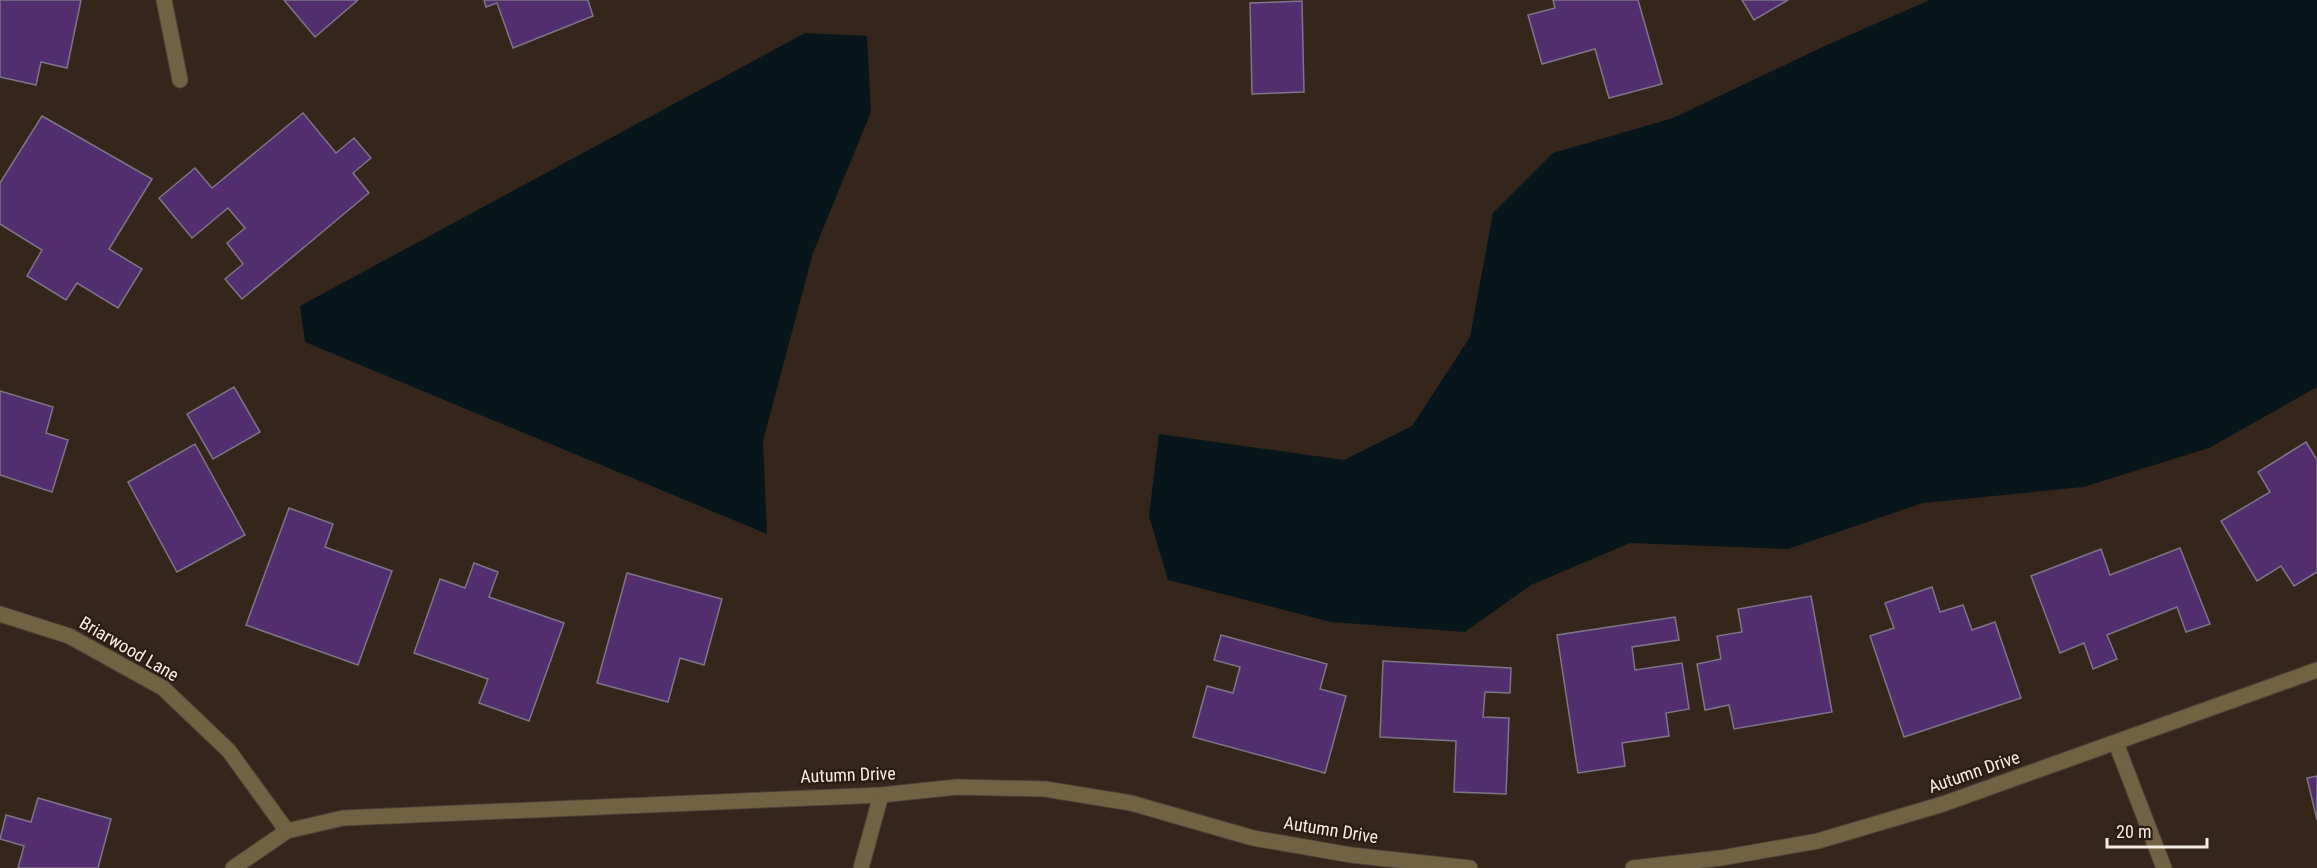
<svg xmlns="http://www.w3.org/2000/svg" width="2317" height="868" font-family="'Roboto Condensed',sans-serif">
  <rect width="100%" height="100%" fill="#35251a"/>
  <g fill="#07161a">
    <polygon points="1930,0 2317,0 2317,387 2209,448 2083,487 1923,503 1788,549 1630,543 1531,585 1465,632 1331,622 1168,580 1149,516 1159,434 1344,460 1412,426 1470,337 1493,213 1553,153 1673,118 1829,44"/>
    <polygon points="805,33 867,36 871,112 813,253 763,441 767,534 305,342 300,306"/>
  </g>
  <g fill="#522e6f" stroke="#7e7588" stroke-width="1.5">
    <polygon points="0,0 81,0 67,68 41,62 36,85 0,77"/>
    <polygon points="284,0 358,0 315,37"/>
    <polygon points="484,0 588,0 593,16 513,48 497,3 486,7"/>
    <polygon points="1553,0 1638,0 1662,84 1609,98 1595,49 1542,64 1528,15 1555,8"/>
    <polygon points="1742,0 1788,0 1754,20"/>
    <polygon points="1302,1 1304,92 1252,94 1250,3"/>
    <polygon points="303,113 336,153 354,138 371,158 353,173 369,193 242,299 225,279 243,264 227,243 245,228 228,208 192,238 159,198 195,168 212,188"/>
    <polygon points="42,116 152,179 109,249 142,269 118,308 77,283 66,300 27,276 42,250 0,224 0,183"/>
    <polygon points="234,387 260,432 213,459 187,414"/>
    <polygon points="0,391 53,407 46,433 68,440 52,492 0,475"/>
    <polygon points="2306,442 2317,460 2317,572 2294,586 2281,566 2257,581 2221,521 2270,492 2258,472"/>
    <polygon points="195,444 245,535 177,572 128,482"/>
    <polygon points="289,508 333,524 325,547 392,571 358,665 246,625"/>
    <polygon points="2180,548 2210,624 2186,632 2177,607 2107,635 2117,659 2093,669 2084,643 2060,653 2031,576 2101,549 2110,575"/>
    <polygon points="474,563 498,572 489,597 564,623 529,721 479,703 488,679 414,653 440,579 465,588"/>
    <polygon points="627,573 722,599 704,665 680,658 668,702 597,683"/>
    <polygon points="1932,587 1940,612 1963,605 1972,630 1995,622 2021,698 1904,737 1870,636 1894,628 1885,603"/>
    <polygon points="1811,596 1832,712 1734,729 1729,705 1705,710 1697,664 1721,659 1717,636 1742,632 1738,609"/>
    <polygon points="1675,617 1679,640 1632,647 1635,670 1682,663 1689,709 1666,713 1669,736 1622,743 1625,766 1578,773 1557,635"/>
    <polygon points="1221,635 1327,664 1320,689 1346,696 1325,773 1193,737 1207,686 1233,693 1240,667 1214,660"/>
    <polygon points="1383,661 1511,668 1510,693 1485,692 1483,717 1509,718 1506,794 1454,792 1456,741 1380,737"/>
    <polygon points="2317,776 2317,820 2307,778"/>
    <polygon points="38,798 111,819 98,868 18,868 24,846 0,839 6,815 31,822"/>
  </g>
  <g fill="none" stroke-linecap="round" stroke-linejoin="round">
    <g stroke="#504136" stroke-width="17">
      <g id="street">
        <polyline points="164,0 180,80"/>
        <polyline points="0,614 69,636 163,688 229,751 287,831"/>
        <polyline points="2116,743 2164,868"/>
        <polyline points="233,868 287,831 343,818 881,795 957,787 1045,789 1131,803 1253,838 1351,855 1470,868"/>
        <polyline points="861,868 881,795"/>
        <polyline points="1633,868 1721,858 1818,841 1943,804 2317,670"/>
      </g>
    </g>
    <use href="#street" stroke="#736143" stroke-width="15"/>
  </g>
  <g text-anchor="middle" stroke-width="4.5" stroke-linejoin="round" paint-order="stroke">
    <g font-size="18" fill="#f7ece4" stroke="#2b1c11">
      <text transform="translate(129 649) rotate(30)" y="6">Briarwood Lane</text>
      <text transform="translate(1974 772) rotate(-19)" y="6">Autumn Drive</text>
      <text transform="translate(848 775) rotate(-2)" y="6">Autumn Drive</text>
      <text transform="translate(1331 830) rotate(9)" y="6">Autumn Drive</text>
    </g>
  </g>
  <path d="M2107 838v9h100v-9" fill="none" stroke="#f7ece4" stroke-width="3"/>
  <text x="2116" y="838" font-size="18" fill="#f7ece4" stroke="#2b1c11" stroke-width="4.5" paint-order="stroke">20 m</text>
</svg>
